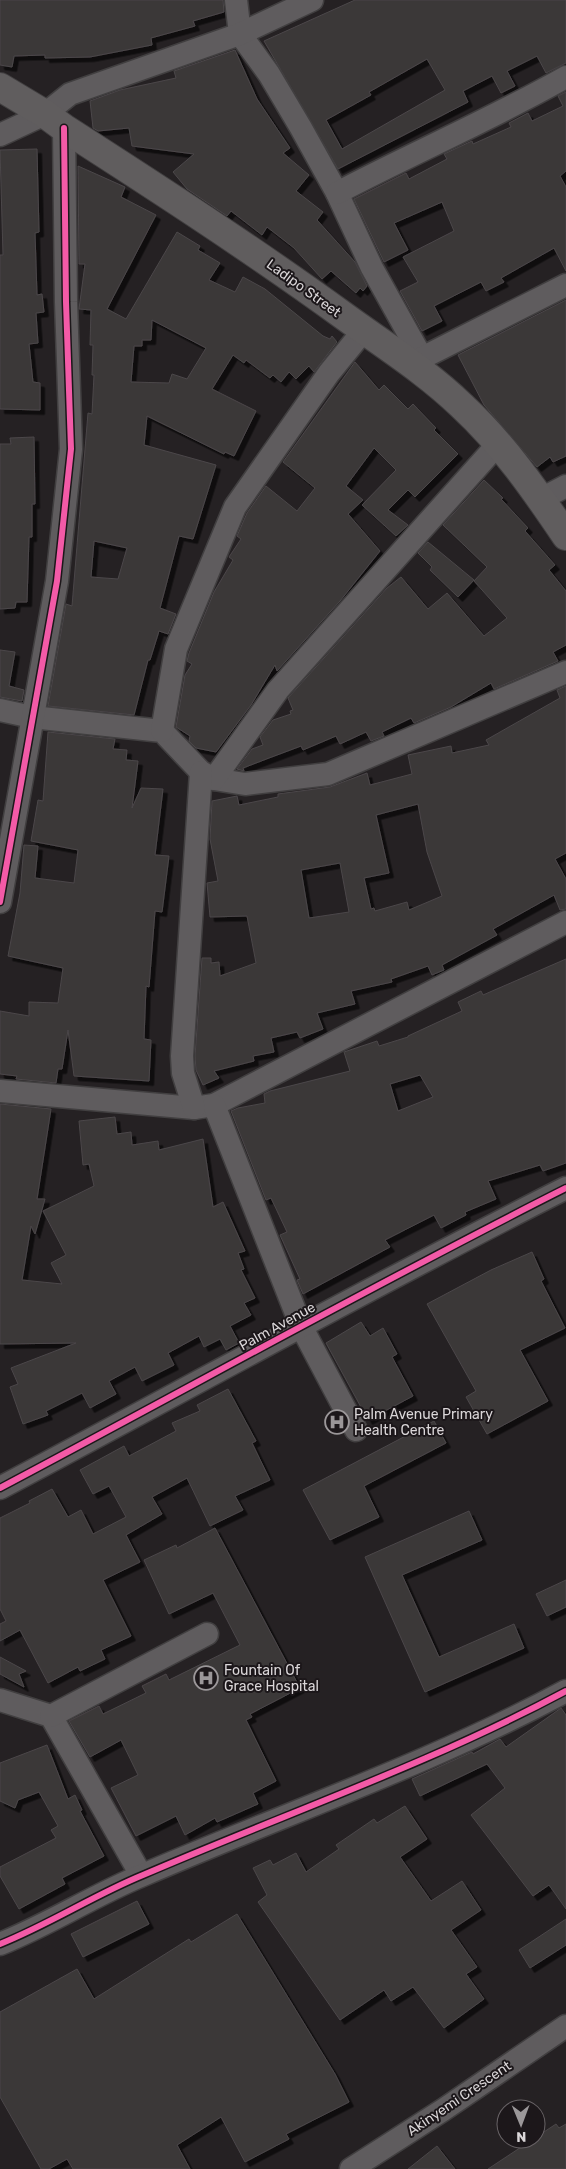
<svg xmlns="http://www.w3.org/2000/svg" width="566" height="2169" font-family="Rubik,sans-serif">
  <defs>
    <filter id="shadow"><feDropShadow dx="4.5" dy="4.5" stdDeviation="0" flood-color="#0009"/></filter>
  </defs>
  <rect width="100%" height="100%" fill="#252123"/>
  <g fill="#3b3739" stroke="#4b4749" fill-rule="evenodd" filter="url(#shadow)">
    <polygon points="0,0 223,0 224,12 193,21 195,26 151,38 152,45 90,57 45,58 45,55 14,56 12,67 0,65"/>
    <path d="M 355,0 L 566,0 L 566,63 L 546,73 L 537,56 L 507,71 L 515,86 L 501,93 L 492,76 L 463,91 L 468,102 L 338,169 L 264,41 ZM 427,59 L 445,90 L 342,149 L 326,120 L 371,95 L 369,92 Z"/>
    <polygon points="235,50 257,99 290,148 283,153 309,175 296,191 323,212 317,220 355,262 367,286 363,291 360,288 356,293 331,271 322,279 294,248 267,227 262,235 231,211 227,216 187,189 173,172 194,154 132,146 129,128 98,131 93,128 90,101 120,90 176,78 174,71"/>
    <polygon points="566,92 566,171 560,176 566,187 566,271 554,248 501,278 504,282 486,291 481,282 434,306 442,321 422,331 400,291 418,282 403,257 454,231 442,202 394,223 408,250 384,262 354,199 406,173 409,179 447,159 444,154 472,141 473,144 511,127 509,123 528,113 532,121 563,106 558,96"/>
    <polygon points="37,149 39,232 35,233 37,295 42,294 44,312 36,313 38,343 29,344 33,382 40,383 40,410 0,409 0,255 3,255 0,150"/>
    <path d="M 78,166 L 125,187 L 121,197 L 156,215 L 107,309 L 126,319 L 177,232 L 200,246 L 198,250 L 220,263 L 209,280 L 235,292 L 243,277 L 265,289 L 323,336 L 330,339 L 332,336 L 337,342 L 314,372 L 309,366 L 296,379 L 289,372 L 281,382 L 273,375 L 270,378 L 246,360 L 244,363 L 233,355 L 212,389 L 256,411 L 234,456 L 225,452 L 224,454 L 147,416 L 144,445 L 216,465 L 193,539 L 179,536 L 160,608 L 176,614 L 168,634 L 159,631 L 150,660 L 148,660 L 134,715 L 48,706 L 66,604 L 72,606 L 88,413 L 92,414 L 94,375 L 92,375 L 93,345 L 90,345 L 91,310 L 79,309 L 85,264 L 79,264 ZM 152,320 L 206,348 L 187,379 L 172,374 L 169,383 L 131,382 L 134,346 L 142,346 L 142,340 L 151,340 ZM 94,541 L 127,548 L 118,579 L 91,577 Z"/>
    <polygon points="566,300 566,456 553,462 550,457 537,467 484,405 458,355"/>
    <polygon points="355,362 379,390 384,385 408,409 413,404 436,428 434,430 458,454 415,497 408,490 388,510 408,525 396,536 362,505 396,470 374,448 346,486 363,500 348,514 380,551 340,601 277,671 275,665 251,705 216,752 196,748 189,741 190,736 176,727 185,675 192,664 187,661 189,653 214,592 233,560 229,557 241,539 237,536 247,513 266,486 297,511 315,488 283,462"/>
    <polygon points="34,437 35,504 32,504 32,537 29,537 27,602 16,602 15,608 0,609 0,444 11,444 10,438"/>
    <polygon points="484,480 503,498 501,499 528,528 525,531 555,565 549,570 566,591 566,645 553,652 558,661 494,689 491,683 451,707 414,723 411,718 382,732 384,736 371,741 366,732 340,744 336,736 303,750 301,746 269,758 243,768 244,771 237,769 252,749 263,745 260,737 273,720 291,714 290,711 293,710 288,698 387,588 401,577 428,609 447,593 484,636 507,618 474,581 487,567 443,525"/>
    <polygon points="428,542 474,580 458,597 430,570 432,567 418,553"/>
    <polygon points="0,650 15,652 9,686 24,690 22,701 0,697"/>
    <path d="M 566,686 L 566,853 L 555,859 L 566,879 L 566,909 L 560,910 L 554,895 L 493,929 L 497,935 L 442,965 L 444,970 L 432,975 L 428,966 L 391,979 L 392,982 L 351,991 L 355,1004 L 317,1013 L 323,1029 L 300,1038 L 297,1032 L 271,1038 L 274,1052 L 253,1056 L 254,1061 L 214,1071 L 219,1078 L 203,1085 L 196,1070 L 195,1056 L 202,958 L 211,958 L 211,963 L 219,962 L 220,976 L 256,963 L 247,916 L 210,917 L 207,883 L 218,881 L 210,839 L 212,801 L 237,796 L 239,805 L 278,797 L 278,794 L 330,787 L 367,773 L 370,785 L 412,774 L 408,755 L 451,746 L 452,753 L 489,745 L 486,740 L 560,698 L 557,690 ZM 418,804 L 427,852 L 442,896 L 409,910 L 407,902 L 375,911 L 374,908 L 371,909 L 364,878 L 389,873 L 376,815 ZM 340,863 L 349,912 L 309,918 L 301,870 Z"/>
    <polygon points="48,732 115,739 113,749 127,750 126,760 138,761 132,808 141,788 163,789 155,855 169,856 162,912 155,911 149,987 146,986 144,1039 151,1040 149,1081 74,1076 68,1030 62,1069 58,1069 56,1083 16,1079 17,1076 0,1074 0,1011 29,1016 29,1002 58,1003 63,968 8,956 20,893 24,845 38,846 35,878 74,883 78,850 31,841 38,800 43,801"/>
    <path d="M 566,959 L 566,1163 L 543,1171 L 540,1165 L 488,1181 L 496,1199 L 465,1212 L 466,1215 L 441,1228 L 434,1215 L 385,1240 L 390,1247 L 303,1294 L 297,1280 L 300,1279 L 280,1235 L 287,1232 L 271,1198 L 266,1200 L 231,1111 L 238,1108 L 265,1103 L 264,1094 L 270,1091 L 350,1071 L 344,1052 L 377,1041 L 379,1046 L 408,1037 L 408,1036 L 462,1011 L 458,1002 L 481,991 L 483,995 ZM 420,1075 L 433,1097 L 398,1111 L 390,1084 Z"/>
    <polygon points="0,1104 51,1109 37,1199 45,1199 35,1234 31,1226 22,1280 62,1284 51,1263 66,1255 43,1211 94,1186 89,1164 83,1165 79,1121 115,1117 117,1134 131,1132 132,1145 158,1141 159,1150 203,1139 213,1207 223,1202 245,1251 238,1253 244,1269 241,1270 255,1298 244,1303 251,1315 230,1326 239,1343 226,1350 220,1339 204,1347 199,1336 168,1353 174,1365 142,1381 135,1367 109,1381 116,1394 90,1408 82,1393 46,1411 48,1415 23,1424 10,1387 18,1384 11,1368 76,1343 0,1344"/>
    <polygon points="532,1252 544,1279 541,1281 565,1328 520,1350 548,1401 487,1434 466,1397 476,1391 427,1304 491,1270"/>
    <polygon points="361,1322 370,1336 383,1328 397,1354 392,1357 413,1396 368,1420 326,1343"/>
    <polygon points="228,1389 256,1441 252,1443 270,1480 235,1496 243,1510 210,1526 187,1478 152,1497 162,1514 126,1535 140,1562 103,1580 131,1636 101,1650 105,1659 80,1671 78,1667 48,1683 20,1630 0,1641 0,1624 6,1621 0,1609 0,1518 30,1503 29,1501 52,1489 68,1517 81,1510 93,1534 126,1517 109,1486 93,1494 80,1470 124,1446 129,1456 176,1431 172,1423 200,1411 197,1405"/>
    <polygon points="434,1421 446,1443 364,1486 379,1517 330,1540 303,1490"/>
    <polygon points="469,1511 482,1540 402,1575 439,1657 514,1624 524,1648 425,1692 365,1557"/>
    <polygon points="215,1528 300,1688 250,1714 252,1717 246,1720 276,1781 253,1793 258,1804 217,1822 215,1818 185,1835 176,1816 136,1836 111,1788 138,1775 121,1740 90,1757 69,1721 99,1706 103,1714 146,1693 142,1686 166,1674 169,1680 240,1645 213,1593 169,1614 144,1560 176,1545 177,1548"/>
    <polygon points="566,1580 566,1607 547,1616 536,1594"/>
    <polygon points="0,1657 26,1671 19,1674 24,1687 0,1674"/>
    <polygon points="561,1708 566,1715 566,1909 549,1885 533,1896 471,1815 505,1788 487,1764 420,1796 412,1779 472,1752 473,1754 500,1739 506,1747"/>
    <polygon points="47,1745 68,1799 75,1795 82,1810 80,1811 104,1856 62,1878 65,1884 19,1909 0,1876 0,1867 56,1838 51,1830 58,1826 39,1792 18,1800 15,1808 0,1801 0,1763"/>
    <polygon points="405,1806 427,1839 400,1857 431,1901 462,1881 481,1910 451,1930 477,1967 466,1974 484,1999 444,2028 413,1987 391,2001 384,1990 340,2020 258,1902 267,1895 253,1868 270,1860 273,1865 296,1853 306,1872 339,1849 336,1845 374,1819 377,1823"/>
    <polygon points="137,1901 149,1924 83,1957 71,1934"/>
    <polygon points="237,1914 335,2074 349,2102 286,2134 289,2139 245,2162 221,2117 177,2145 190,2169 73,2169 67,2159 49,2169 41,2169 0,2097 0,2012 77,1969 94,1999 189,1939 191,1942"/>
    <polygon points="566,1919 566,1945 530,1968 519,1950"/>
    <polygon points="556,2124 559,2128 566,2124 566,2169 488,2169"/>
    <polygon points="437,2146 455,2169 408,2169"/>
  </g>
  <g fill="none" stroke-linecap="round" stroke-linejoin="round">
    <g stroke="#413f40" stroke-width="25">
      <g id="minor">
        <polyline points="236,0 240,34 269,74 301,128 337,193 372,268 422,358"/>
        <polyline points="0,135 45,114 70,94 240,34 312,0"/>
        <path d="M 337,193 C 413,153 492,119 566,77"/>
        <polyline points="413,366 422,358 566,285"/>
        <polyline points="541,499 566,486"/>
        <polyline points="0,710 32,717 162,731 201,772 214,779 245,784 328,774 566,672"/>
        <polyline points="162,731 176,649 235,507 329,373 364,330"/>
        <polyline points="214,779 278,690 498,444"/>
        <polyline points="0,902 57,581 71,449 66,302 64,128"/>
        <polyline points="0,1091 194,1108 214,1105 566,922"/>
        <polyline points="214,1105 301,1326 356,1430"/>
        <polyline points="194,1108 183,1073 182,1056 201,772"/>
        <path d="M 0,1488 C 189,1388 375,1284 566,1188"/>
        <polyline points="0,1700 51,1716 141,1875"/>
        <polyline points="51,1716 207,1634"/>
        <path d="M 0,1944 C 50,1924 94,1895 143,1875 C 284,1814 430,1764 566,1691"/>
        <polyline points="351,2169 443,2110 566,2026"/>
      </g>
    </g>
    <g stroke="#413f40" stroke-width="30">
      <path id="major" d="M 0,87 L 45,114 L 64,128 C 159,189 253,250 344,316 C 384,345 427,372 462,406 C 503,444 535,490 566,536"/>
    </g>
    <use href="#minor" stroke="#5f5c5e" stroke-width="22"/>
    <use href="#major" stroke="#605d5e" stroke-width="28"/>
    <g stroke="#1c171a" stroke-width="9">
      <g id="cycleway">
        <polyline points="0,902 57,581 71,449 66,302 64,128"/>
        <path d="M 0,1488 C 189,1388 375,1284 566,1188"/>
        <path d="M 0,1944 C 50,1924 94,1895 143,1875 C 284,1814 430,1764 566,1691"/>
      </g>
    </g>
    <use href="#cycleway" stroke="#f35aa7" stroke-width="6"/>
  </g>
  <defs>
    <g id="hospital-ring" transform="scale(1.25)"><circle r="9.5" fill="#1c171a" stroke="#9b9799" stroke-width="1.5"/><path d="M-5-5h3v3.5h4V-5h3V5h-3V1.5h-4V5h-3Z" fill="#9b9799"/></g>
  </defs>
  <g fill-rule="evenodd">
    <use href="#hospital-ring" x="337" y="1422"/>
    <use href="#hospital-ring" x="206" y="1678"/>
  </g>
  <g text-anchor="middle" stroke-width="4" stroke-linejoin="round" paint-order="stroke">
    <g font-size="14" fill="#dad6d8" stroke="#1c171a">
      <text transform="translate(304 288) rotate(36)" y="5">Ladipo Street</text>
      <text transform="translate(277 1326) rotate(-29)" y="5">Palm Avenue</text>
      <text transform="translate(459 2098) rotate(-34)" y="5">Akinyemi Crescent</text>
    </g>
    <g font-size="14" fill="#dad6d8" stroke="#1c171a" text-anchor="start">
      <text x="354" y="1419">Palm Avenue Primary<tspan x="354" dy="16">Health Centre</tspan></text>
      <text x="224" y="1675">Fountain Of<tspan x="224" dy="16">Grace Hospital</tspan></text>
    </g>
  </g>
  <g transform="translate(521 2124) rotate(179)"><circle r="24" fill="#1c171a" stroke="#686366"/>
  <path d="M0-4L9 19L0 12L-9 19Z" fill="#9b9799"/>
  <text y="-8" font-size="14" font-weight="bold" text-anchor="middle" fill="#dad6d8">N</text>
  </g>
</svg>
